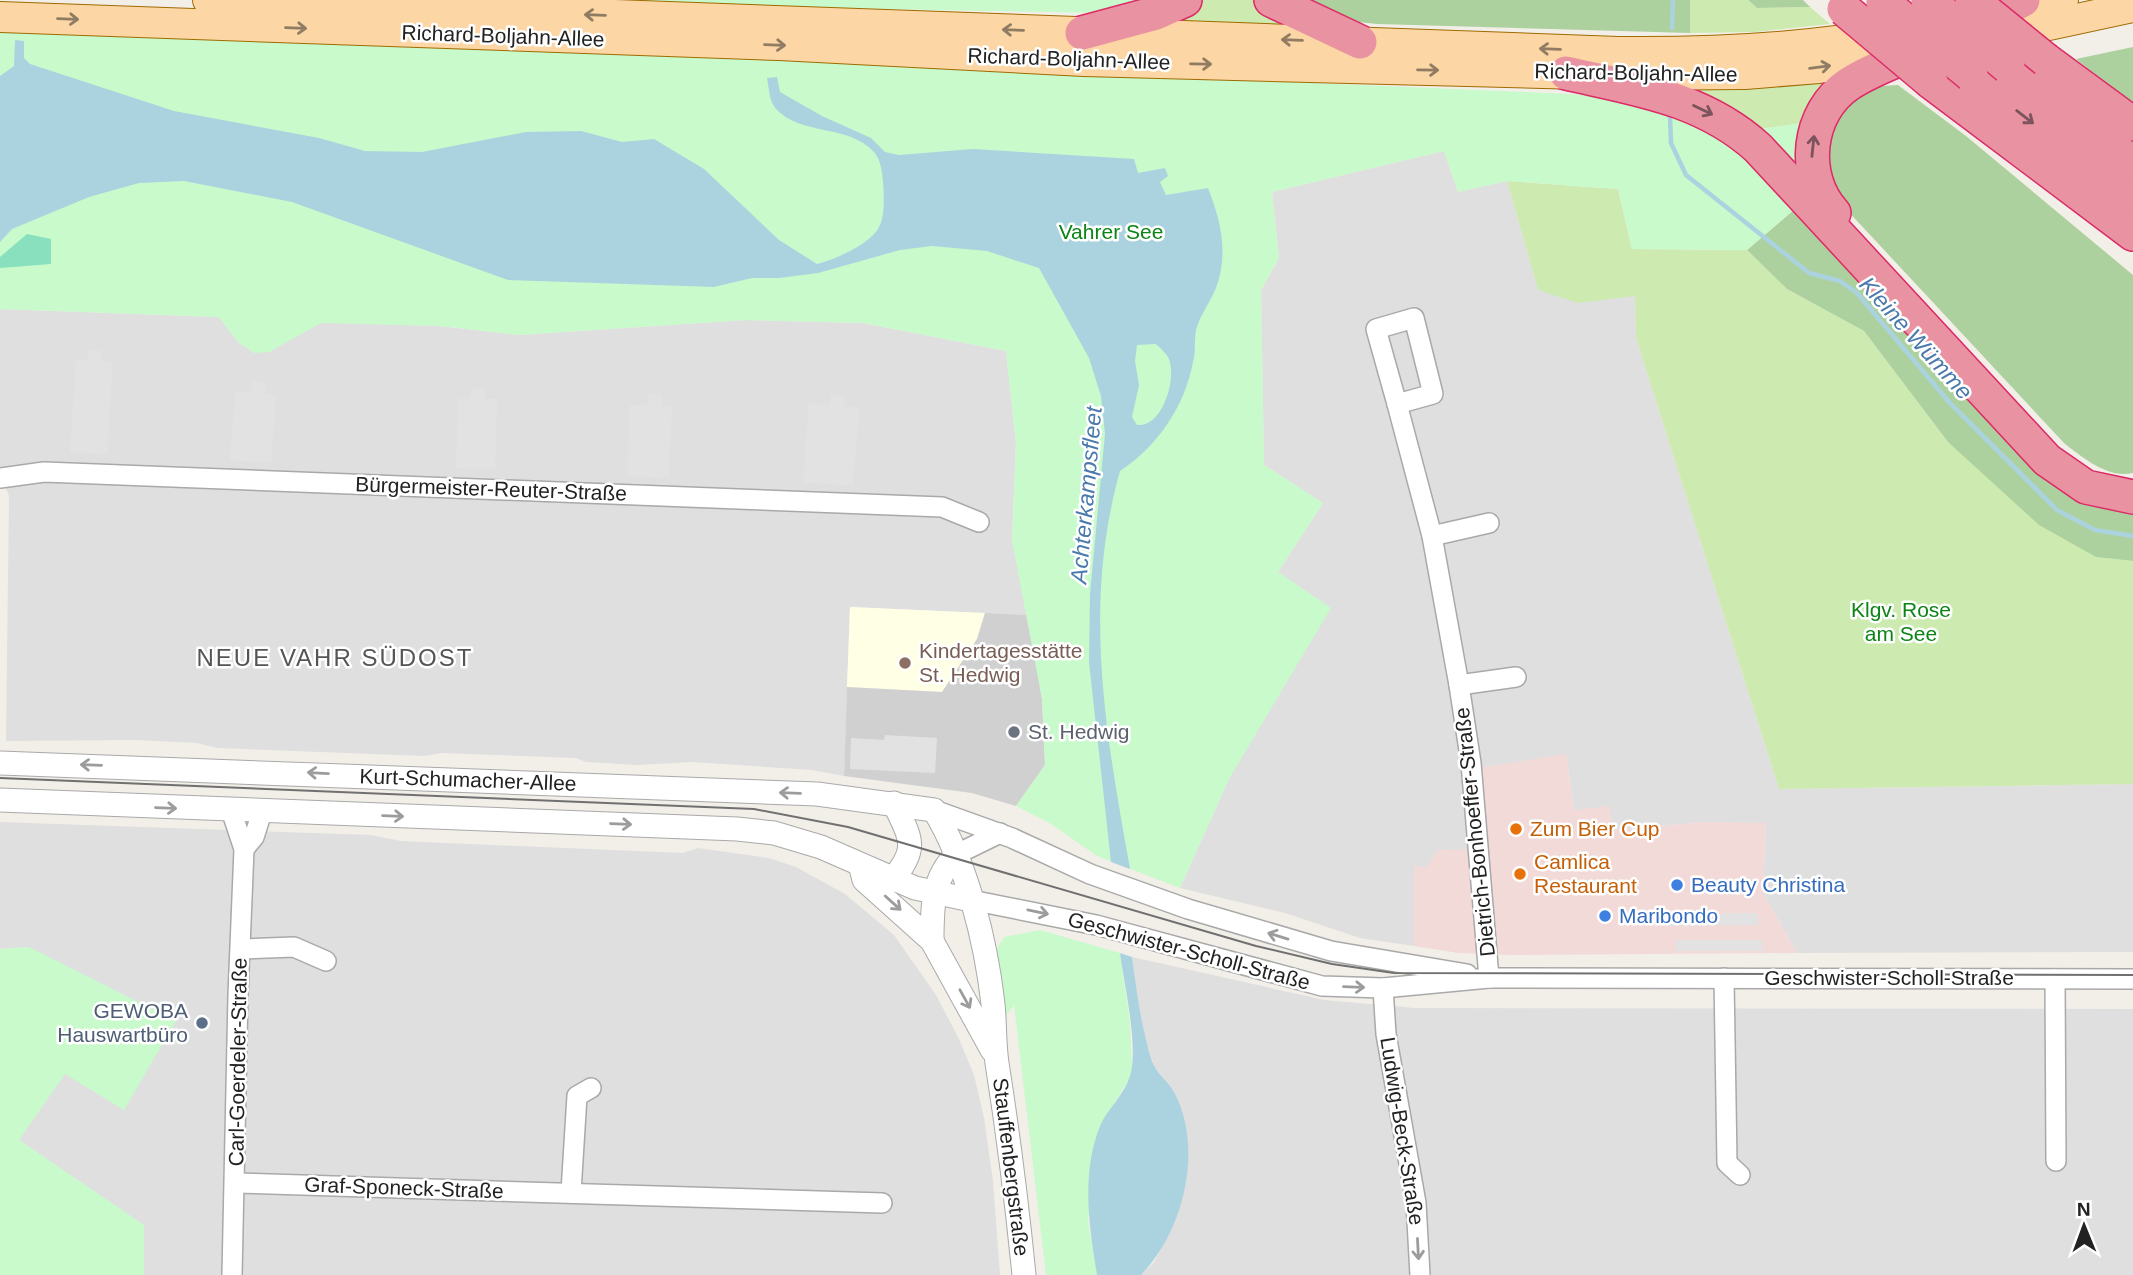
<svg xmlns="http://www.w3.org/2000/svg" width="2133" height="1275" font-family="Helvetica,sans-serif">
  <rect width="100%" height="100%" fill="#f2efe9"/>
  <g fill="#e0dfdf">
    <polygon points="1444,151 1458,192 1507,181 1538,290 1616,298 1635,295 1636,338 1779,789 2133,784 2133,952 1797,953 1763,893 1766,824 1706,822 1613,830 1574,810 1566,754 1481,849 1426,868 1414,866 1414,946 1360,938 1285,913 1180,888 1229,779 1278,572 1323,503 1264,465 1261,290 1279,258 1272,192"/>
    <polygon points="0,309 219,317 238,342 269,352 321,322 440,326 519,335 746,320 863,323 1006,351 1016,443 1012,540 1028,615 850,607 844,776 812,770 691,762 638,765 586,762 576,758 442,753 425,756 217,748 197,743 136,740 6,741 9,496 0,474"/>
    <polygon points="0,822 371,835 401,841 683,853 698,848 769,858 796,867 845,894 894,935 936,995 959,1039 974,1075 984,1118 993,1181 1000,1275 144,1275 143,1225 19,1140 65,1073 29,947 0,949"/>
    <polygon points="1132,957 1324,1000 1415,1008 2133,1009 2133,1275 1141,1275 1154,1262 1168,1236 1186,1183 1174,1092 1154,1066 1140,1021"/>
  </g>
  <polygon fill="#f2dad9" points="1566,754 1574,810 1609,806 1613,830 1706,822 1766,823 1763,893 1797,953 1512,955 1458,953 1414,946 1414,865 1426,868 1438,850 1480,849 1472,769"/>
  <polygon fill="#ffffe5" points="850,607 985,613 977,639 942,692 847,687"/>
  <polygon fill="#d0d0d0" points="985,613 1028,615 1042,699 1045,765 1016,806 972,793 844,776 847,687 942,692 977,639"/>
  <g fill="#cdebb0">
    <polygon points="1196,0 1257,0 1321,31 1143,26"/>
    <polygon points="1316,0 1573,0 1317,2"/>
    <polygon points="1690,0 1748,0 1757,8 1810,7 1830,24 1755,32 1690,33"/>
    <polygon points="1853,72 1810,122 1745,131 1687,85"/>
    <polygon points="1507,181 1618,189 1632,249 1747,250 1787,289 1864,331 1948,442 2096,557 2133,561 2133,784 1779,789 1636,338 1635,296 1578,303 1538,290"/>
  </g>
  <g fill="#add19e">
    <polygon points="1275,0 1690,0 1690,33 1377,24 1338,20"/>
    <polygon points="1748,0 1803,0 1810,7 1757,8"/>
    <polygon points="2133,47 2133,104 2076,59"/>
    <path d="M 1898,85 L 1966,136 L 2133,275 L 2133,473 C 2108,479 2082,457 2064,443 L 1845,208 L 1828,184 L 1822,136 L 1864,87 Z"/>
    <polygon points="1796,208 2042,470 2133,508 2133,561 2096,557 2039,525 1948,442 1864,331 1787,289 1747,250"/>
  </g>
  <g fill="#c8facc">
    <polygon points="506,0 1164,0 1103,13 879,9 843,15"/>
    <polygon points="0,27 1617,96 1721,134 1796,208 1747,250 1632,249 1618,189 1507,181 1458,192 1444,151 1272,192 1279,258 1261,290 1264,465 1323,503 1278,572 1331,608 1229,779 1180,888 1097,856 1051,824 1016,806 1045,765 1042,699 1012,540 1016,443 1006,351 863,323 746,320 519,335 440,326 321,323 269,352 254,353 238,342 219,317 0,309"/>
    <polygon points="1810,122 1802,171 1745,131"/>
    <polygon points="1040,930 1120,953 1130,1023 1132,1067 1130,1078 1100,1126 1088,1220 1097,1275 1046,1275 1014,1005 1005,1017 993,955 1004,937"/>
    <polygon points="29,947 176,1021 124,1110 65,1074 19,1140 144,1225 144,1275 0,1275 0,949"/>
  </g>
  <polygon fill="#88e0be" points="27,234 51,239 51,264 0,268 0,257"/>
  <g fill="#e2e2e2">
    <polygon points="88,350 102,351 102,362 113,362 107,454 70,452 76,359 87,360"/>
    <polygon points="252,381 266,382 265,394 276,395 271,463 230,460 235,391 251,392"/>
    <polygon points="471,388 485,389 485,399 497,399 495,469 456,468 458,399 470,399"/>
    <polygon points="648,394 662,395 662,406 672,406 669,478 627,476 630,405 647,405"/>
    <polygon points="831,395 845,396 844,406 859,407 853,486 803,482 809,403 830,405"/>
    <polygon points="885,735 937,738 935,773 850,769 851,738 884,740"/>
    <polygon points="1758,913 1758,925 1667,926 1667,914"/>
    <polygon points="1676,940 1762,940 1763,951 1676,951"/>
  </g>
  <g fill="#aad3df" fill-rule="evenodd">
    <path d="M 15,40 L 24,41 L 24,58 L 30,64 L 174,111 L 319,138 L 365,151 L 422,152 L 526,132 L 581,131 L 622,142 L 654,139 L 704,169 L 779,240 L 817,264 C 836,259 872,244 880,225 C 885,214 884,194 883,182 C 882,172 881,160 874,152 C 849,124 801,136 776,109 C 769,101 769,88 767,78 L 777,77 L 780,92 L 822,116 L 871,138 L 885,152 L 899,155 L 973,149 L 1134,159 L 1138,173 L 1165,168 L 1168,176 L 1160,182 L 1166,195 L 1208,188 C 1220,219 1228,249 1218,282 C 1213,299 1201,312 1196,330 C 1194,341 1196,352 1193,362 C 1185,406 1157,447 1120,471 C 1082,606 1106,734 1130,869 L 1111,862 L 1089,662 L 1090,594 L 1105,434 L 1101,396 L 1089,358 L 1039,268 L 987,251 L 932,246 L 900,250 L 818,273 L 779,278 L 752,278 L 714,287 L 508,280 L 292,202 L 184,181 L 139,183 L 89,197 L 12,229 L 0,242 L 0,76 L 14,66 ZM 1156,344 C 1159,347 1165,352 1168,357 C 1178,376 1163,428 1137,425 L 1132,417 L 1139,385 L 1135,361 L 1137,345 Z"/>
    <path d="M 1120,953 L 1132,957 C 1137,993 1141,1027 1152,1061 C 1156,1073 1168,1081 1174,1092 C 1204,1148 1184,1231 1141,1275 L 1097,1275 C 1089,1226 1081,1174 1100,1126 C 1107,1109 1125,1094 1130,1076 C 1139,1047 1124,984 1120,953 Z"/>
  </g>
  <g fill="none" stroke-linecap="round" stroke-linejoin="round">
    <g stroke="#aad3df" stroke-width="4.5">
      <polyline points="1672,28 1673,0"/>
      <polyline points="1670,115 1671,143 1686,175 1809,273 1840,281 1857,293 1949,402 2057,510 2095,530 2133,536"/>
    </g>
    <g stroke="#a9a9a9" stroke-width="22">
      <g id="minor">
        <polygon points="1414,318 1433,394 1397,404 1376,329"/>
        <polyline points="1397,404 1432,536 1459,685 1471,763 1489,978"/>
        <polyline points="0,478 44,472 942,507 979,522"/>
        <polyline points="1432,536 1489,523"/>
        <polyline points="1459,685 1516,677"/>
        <polyline points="231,810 244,849 238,995 232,1275"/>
        <polyline points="934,810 1012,838 1090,874 1188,909 1331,951 1467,974"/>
        <polyline points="244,849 254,837 262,812"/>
        <polyline points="957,854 1000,833"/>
        <polyline points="971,900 1096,925 1322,986 1383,988 1489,978 2133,979"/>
        <polyline points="241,949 294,947 326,961"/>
        <polyline points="1724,978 1727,1163 1740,1175"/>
        <polyline points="2055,979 2056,1161"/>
        <polyline points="1383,988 1386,1034 1416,1203 1420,1275"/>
        <polyline points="236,1183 882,1203"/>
        <polyline points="571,1192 577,1096 591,1088"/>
      </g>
    </g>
    <g stroke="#a9a9a9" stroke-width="25">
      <g id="tertiary">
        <path d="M 0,763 L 817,794 L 934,810 C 967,864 986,942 993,1004 C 995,1023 994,1043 997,1063 C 1008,1133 1017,1204 1024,1275"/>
        <polyline points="0,800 737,829 774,833 821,847 915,888 971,900"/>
        <polyline points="861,868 864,880 932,941 992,1050"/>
        <path d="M 892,880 C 920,847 910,838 894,803"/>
        <path d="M 932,941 C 932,908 932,877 957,854"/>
      </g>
    </g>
    <g stroke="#a06b00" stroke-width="32">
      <g id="primary">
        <path d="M 208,0 L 1618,52 C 1711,53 1802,49 1894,32"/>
        <polyline points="1998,13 2063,0"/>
        <polyline points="0,17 779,45 1084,61 1618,75 1745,74 1819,68 1893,56"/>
        <polyline points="1993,37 2133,7"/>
      </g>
    </g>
    <g stroke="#dc2a67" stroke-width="36">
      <g id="motorway">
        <polyline points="1271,0 1360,42"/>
        <polyline points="1999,13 2023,0"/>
        <polyline points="1082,33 1156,13 1185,0"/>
        <polyline points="2046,60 2133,124"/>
        <polyline points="2008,67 2133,163"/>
        <path d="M 1566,73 C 1636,89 1703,98 1758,148 L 2047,460 L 2086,487 L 2133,497"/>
        <polyline points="1971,75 2133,200"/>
        <polyline points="1931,82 2133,234"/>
        <path d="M 1834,213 C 1800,176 1807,112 1849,84 C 1868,71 1892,63 1913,53"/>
      </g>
    </g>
    <use href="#minor" stroke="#fff" stroke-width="19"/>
    <use href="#tertiary" stroke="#fff" stroke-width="23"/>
    <use href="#primary" stroke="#fcd6a4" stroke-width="30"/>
    <use href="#motorway" stroke="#e892a2" stroke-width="33"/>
    <polyline stroke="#707070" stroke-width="2" points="0,778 754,809 848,827 1256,946 1332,964 1394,973 2133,975"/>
    <g stroke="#dc2a67" stroke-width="36" stroke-linecap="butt">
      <g id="motorway-bridge">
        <polyline points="1928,0 2008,67"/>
        <polyline points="1972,0 2046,60"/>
        <polyline points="1883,2 1971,75"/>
        <polyline points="1844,9 1931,82"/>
      </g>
    </g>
    <use href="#motorway-bridge" stroke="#e892a2" stroke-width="33"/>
  </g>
  <defs><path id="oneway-shaft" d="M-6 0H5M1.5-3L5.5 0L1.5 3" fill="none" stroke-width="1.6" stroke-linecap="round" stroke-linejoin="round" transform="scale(1.75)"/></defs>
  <g stroke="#8f7c63">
    <use href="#oneway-shaft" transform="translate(595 15) rotate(-178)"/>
    <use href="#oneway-shaft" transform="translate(68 19) rotate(2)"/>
    <use href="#oneway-shaft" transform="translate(296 28) rotate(2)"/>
    <use href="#oneway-shaft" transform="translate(1013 30) rotate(-178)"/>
    <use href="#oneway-shaft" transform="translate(1292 40) rotate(-178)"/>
    <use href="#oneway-shaft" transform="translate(775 45) rotate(2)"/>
    <use href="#oneway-shaft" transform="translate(1550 49) rotate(-178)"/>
    <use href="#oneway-shaft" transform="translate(1201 64) rotate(1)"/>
    <use href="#oneway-shaft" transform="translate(1820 67) rotate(-7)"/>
    <use href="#oneway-shaft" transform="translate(1428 70) rotate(1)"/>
  </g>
  <g stroke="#7b545c">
    <use href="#oneway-shaft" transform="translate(1703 110) rotate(26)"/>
    <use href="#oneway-shaft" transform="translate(2025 117) rotate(38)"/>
    <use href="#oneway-shaft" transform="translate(1813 146) rotate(-84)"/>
  </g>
  <g stroke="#9c9c9c">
    <use href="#oneway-shaft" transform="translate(91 765) rotate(-178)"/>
    <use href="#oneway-shaft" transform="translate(318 773) rotate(-177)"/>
    <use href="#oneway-shaft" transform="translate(790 793) rotate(-178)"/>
    <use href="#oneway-shaft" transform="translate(166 808) rotate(2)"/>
    <use href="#oneway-shaft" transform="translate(393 816) rotate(2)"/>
    <use href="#oneway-shaft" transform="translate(621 824) rotate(2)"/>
    <use href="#oneway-shaft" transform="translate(893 903) rotate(42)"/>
    <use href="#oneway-shaft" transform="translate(1038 912) rotate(12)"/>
    <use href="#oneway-shaft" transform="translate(1278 936) rotate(-163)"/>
    <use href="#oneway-shaft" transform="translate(1354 987) rotate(2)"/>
    <use href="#oneway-shaft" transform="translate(965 999) rotate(61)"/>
    <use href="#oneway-shaft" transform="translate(1418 1249) rotate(87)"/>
  </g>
  <circle fill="#8d6e63" stroke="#fff" stroke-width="2.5" cx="905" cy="663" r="7"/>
  <circle fill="#6b7280" stroke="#fff" stroke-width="2.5" cx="1014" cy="732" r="7"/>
  <g fill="#e8710a" stroke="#fff" stroke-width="2.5">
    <circle cx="1516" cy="829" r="7"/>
    <circle cx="1520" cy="874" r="7"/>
  </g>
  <g fill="#3f7fe0" stroke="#fff" stroke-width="2.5">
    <circle cx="1677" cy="885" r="7"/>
    <circle cx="1605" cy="916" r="7"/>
  </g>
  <circle fill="#5c6f8a" stroke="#fff" stroke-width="2.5" cx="202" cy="1023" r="7"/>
  <g text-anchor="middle" stroke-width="5" stroke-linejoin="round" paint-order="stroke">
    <g font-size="21" fill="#222" stroke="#fff">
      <text transform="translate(503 36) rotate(2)" y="7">Richard-Boljahn-Allee</text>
      <text transform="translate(1069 59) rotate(2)" y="7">Richard-Boljahn-Allee</text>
      <text transform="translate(1636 73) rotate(1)" y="7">Richard-Boljahn-Allee</text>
      <text transform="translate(491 489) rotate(2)" y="7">Bürgermeister-Reuter-Straße</text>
      <text transform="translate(468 780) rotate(2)" y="7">Kurt-Schumacher-Allee</text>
      <text transform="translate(1475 832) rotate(-96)" y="7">Dietrich-Bonhoeffer-Straße</text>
      <text transform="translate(1189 951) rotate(15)" y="7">Geschwister-Scholl-Straße</text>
      <text x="1889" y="985">Geschwister-Scholl-Straße</text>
      <text transform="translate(238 1062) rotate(-89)" y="7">Carl-Goerdeler-Straße</text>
      <text transform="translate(1402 1131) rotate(81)" y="7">Ludwig-Beck-Straße</text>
      <text transform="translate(1011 1167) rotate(83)" y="7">Stauffenbergstraße</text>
      <text transform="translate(404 1188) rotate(2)" y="7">Graf-Sponeck-Straße</text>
    </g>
    <g font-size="21" fill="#0c8416" stroke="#fff">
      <text x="1111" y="239">Vahrer See</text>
      <text x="1901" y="617">Klgv. Rose<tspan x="1901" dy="24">am See</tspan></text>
    </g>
    <g font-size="21" fill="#785e54" stroke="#fff" text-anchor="start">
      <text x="919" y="658">Kindertagesstätte<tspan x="919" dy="24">St. Hedwig</tspan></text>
    </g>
    <g font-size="21" fill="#5b616d" stroke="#fff" text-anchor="start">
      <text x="1028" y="739">St. Hedwig</text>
    </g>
    <g font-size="21" fill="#c56008" stroke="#fff" text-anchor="start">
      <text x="1530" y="836">Zum Bier Cup</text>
      <text x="1534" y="869">Camlica<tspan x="1534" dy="24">Restaurant</tspan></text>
    </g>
    <g font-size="21" fill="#366cbe" stroke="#fff" text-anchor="start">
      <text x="1691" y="892">Beauty Christina</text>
      <text x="1619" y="923">Maribondo</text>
    </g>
    <g font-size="21" fill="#4e5e75" stroke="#fff" text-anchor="end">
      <text x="188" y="1018">GEWOBA<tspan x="188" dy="24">Hauswartbüro</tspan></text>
    </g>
    <g font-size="23" font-style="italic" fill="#4a7aab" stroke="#fff">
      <text transform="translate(1916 338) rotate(48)" y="8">Kleine Wümme</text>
      <text transform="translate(1086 495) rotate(-85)" y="8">Achterkampsfleet</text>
    </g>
    <g font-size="24" letter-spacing="2" fill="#555" stroke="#fff">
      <text x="335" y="666">NEUE VAHR SÜDOST</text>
    </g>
  </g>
  <g transform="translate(2084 1226) rotate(359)" stroke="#ffffff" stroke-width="5" paint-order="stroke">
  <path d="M0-5L12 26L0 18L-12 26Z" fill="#222222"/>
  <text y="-10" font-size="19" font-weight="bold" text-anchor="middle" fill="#222222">N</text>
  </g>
</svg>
